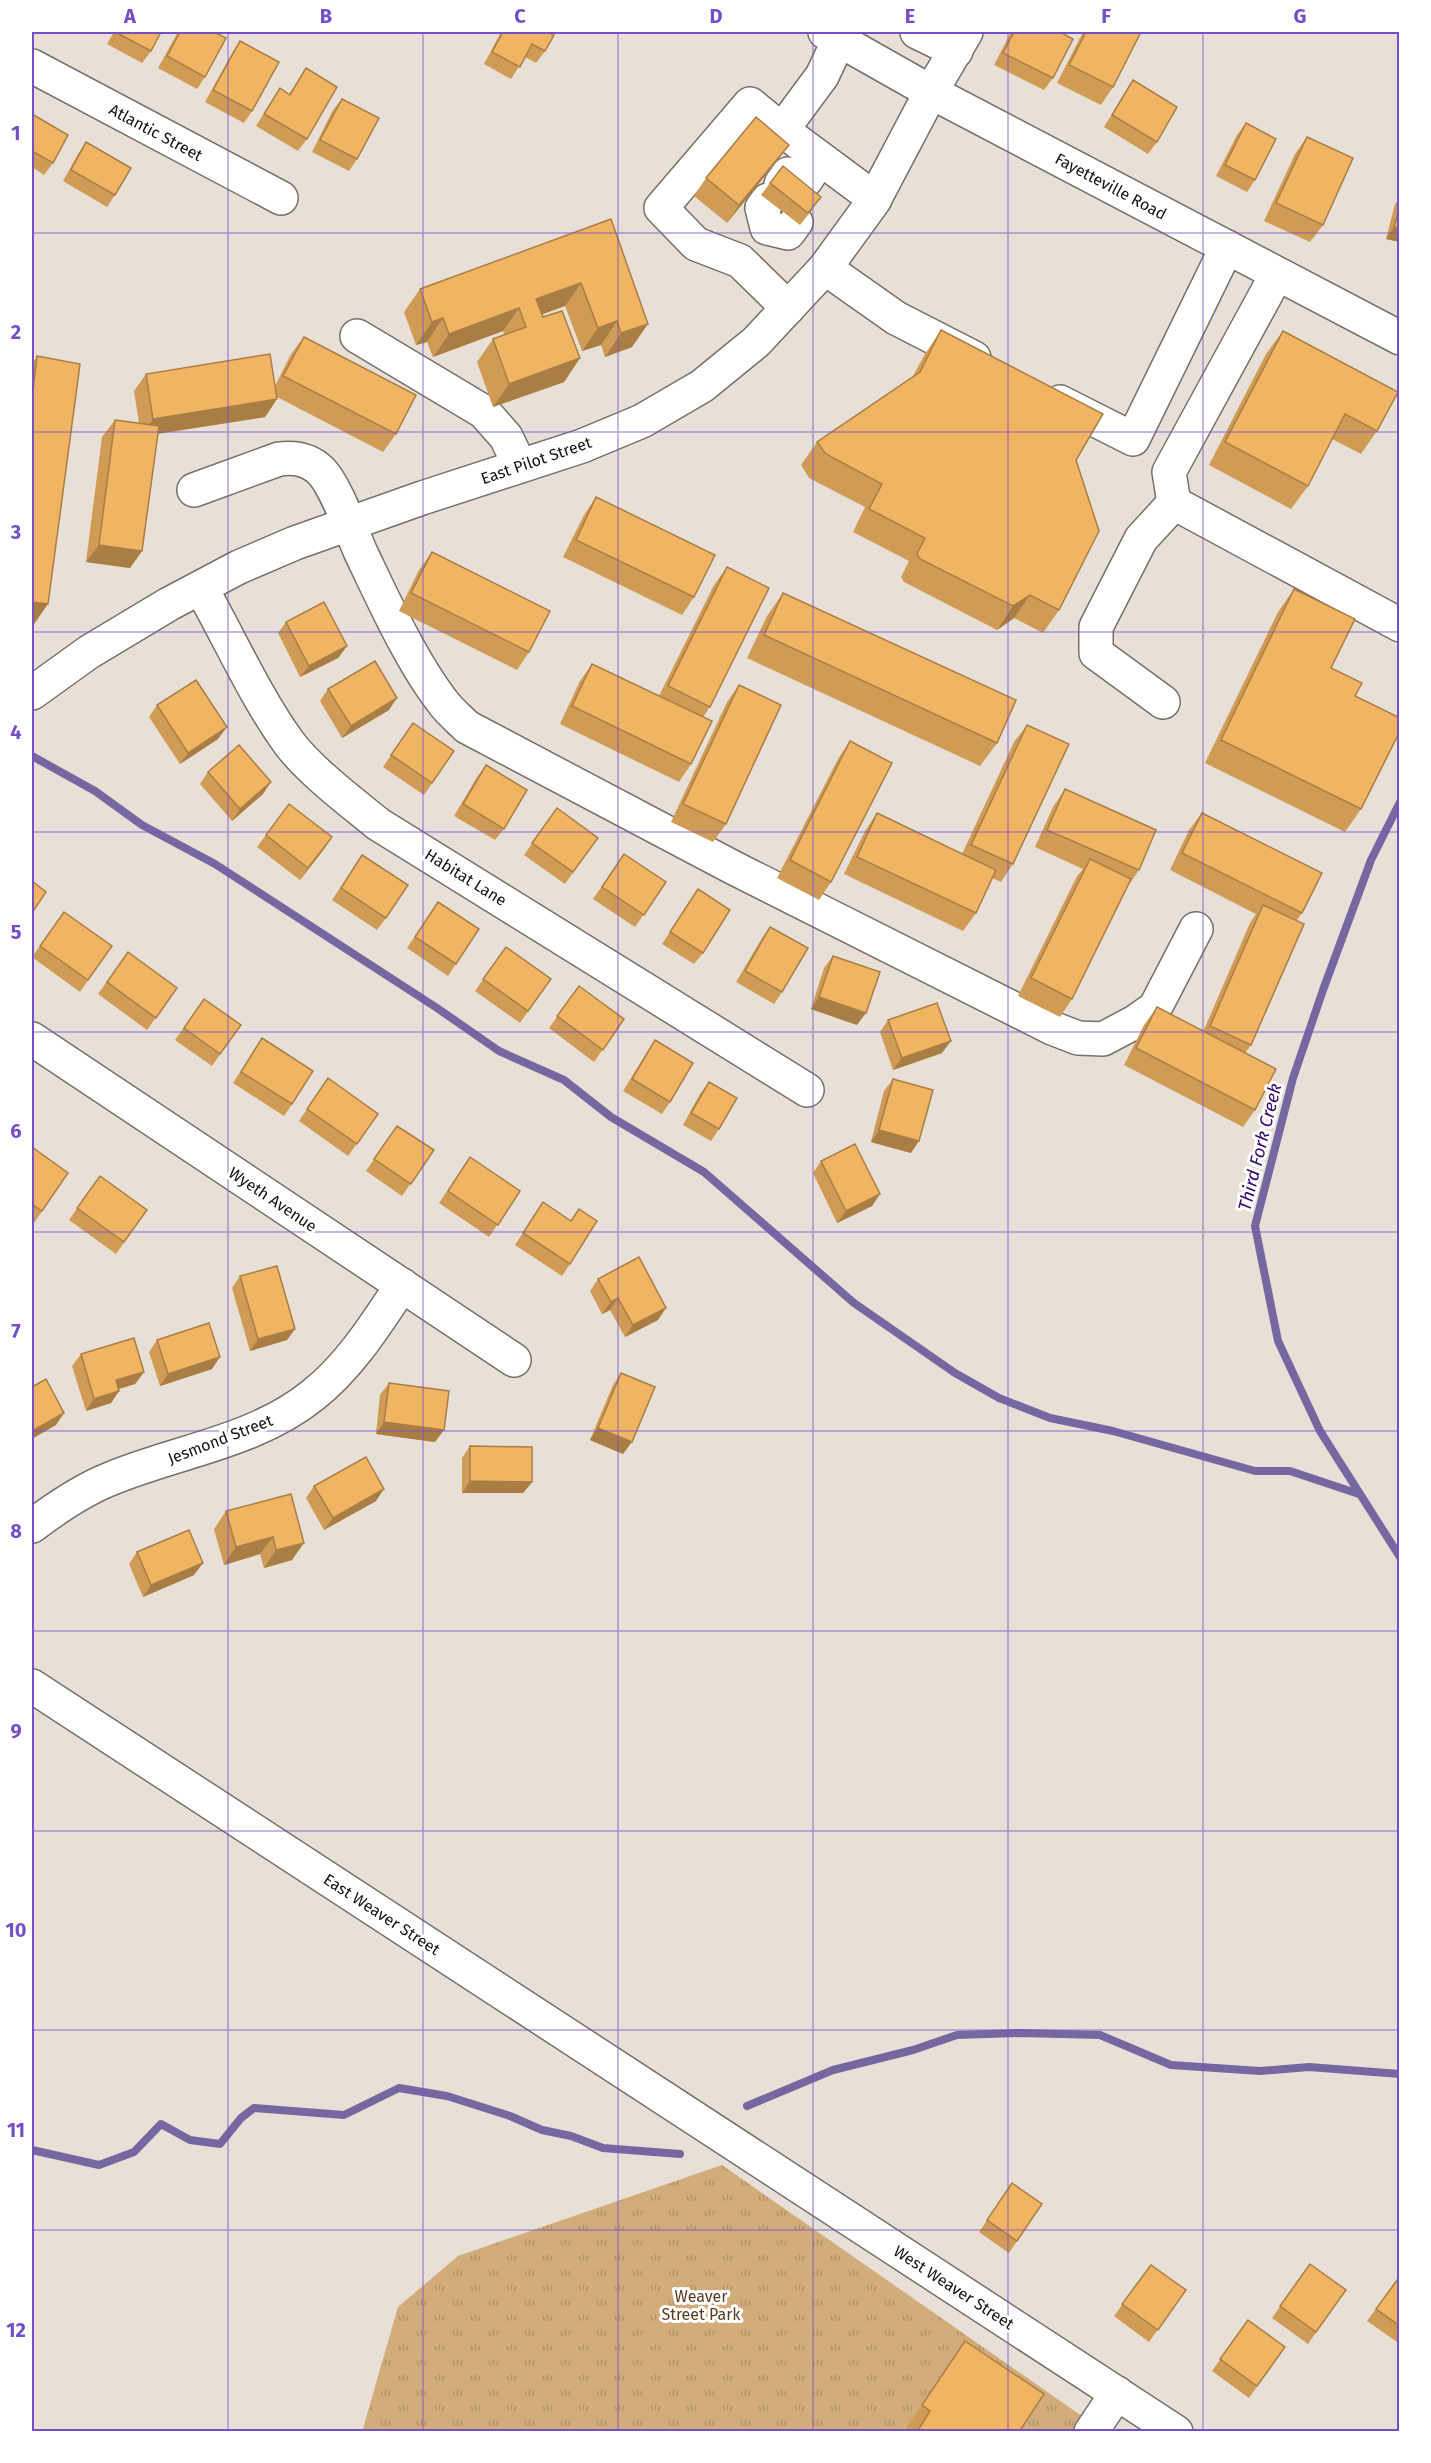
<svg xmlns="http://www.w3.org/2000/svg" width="1431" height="2463" font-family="'Fira Sans',sans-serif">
  <defs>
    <pattern id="park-tufts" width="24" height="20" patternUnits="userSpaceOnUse" patternTransform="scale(1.5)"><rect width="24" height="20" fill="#d2ac7b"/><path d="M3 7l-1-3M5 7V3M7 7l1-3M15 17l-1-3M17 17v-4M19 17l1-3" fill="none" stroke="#b39369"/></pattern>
  </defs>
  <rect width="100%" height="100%" fill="#e8e0d6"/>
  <polygon fill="url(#park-tufts)" points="722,2165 1089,2421 1081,2432 362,2432 398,2307 458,2256"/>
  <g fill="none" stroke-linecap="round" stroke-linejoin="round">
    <g stroke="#7667a1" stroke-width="8">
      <polyline points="32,756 95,791 142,825 215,864 437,1008 499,1051 564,1080 611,1117 704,1172 854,1303 955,1373 999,1398 1050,1418 1113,1431 1255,1471 1290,1471 1359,1494"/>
      <polyline points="1400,802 1371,860 1323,990 1293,1078 1255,1226 1278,1341 1320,1431 1400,1557"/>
      <polyline points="747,2106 833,2070 913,2050 957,2035 1020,2033 1100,2035 1171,2065 1260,2071 1309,2067 1400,2074"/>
      <polyline points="32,2150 99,2165 134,2152 161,2124 190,2140 220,2144 241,2118 254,2108 344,2115 399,2088 447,2096 510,2116 542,2130 571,2136 603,2148 680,2154"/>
    </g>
    <g stroke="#777068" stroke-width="36">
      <g id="minor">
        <polyline points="917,32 956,51"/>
        <polyline points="32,66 281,198"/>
        <polyline points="782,130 875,199"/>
        <polyline points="781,184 788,174 806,180 819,160"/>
        <polyline points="768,200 762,208 767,228 788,233 796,222"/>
        <polyline points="825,268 896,318 974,358"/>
        <polyline points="1277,274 1169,472 1174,503 1400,625"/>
        <polyline points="788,308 740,261 696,244 661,208 750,104 782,130 822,76 839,40"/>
        <polyline points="357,336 484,412 506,437 520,466"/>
        <polyline points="1060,402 1133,439 1227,247"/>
        <path d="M 194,490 L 279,459 C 295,457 309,459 321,471 C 337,488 351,531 361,553 C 383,599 411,661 442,701 C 449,711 459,719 467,727 L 734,868 L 1052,1028 L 1078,1038 L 1103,1039 L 1135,1022 L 1155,1008 L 1196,929"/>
        <path d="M 201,588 C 230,639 255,696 289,743 C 310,771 350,801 378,824 L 807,1090"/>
        <polyline points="32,693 89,652 169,604 239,567 295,543 422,498 582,446 642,421 702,386 756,342 825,268 873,202 931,92 966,32"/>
        <polyline points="1163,702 1096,653 1096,627 1141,539 1174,503"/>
        <polyline points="32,1039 514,1360"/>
        <path d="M 32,1526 C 56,1508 82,1490 110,1479 C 177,1451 255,1442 313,1395 C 350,1366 376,1324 402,1285"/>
        <polyline points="32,1686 1176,2432"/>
        <polyline points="1091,2432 1117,2393"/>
      </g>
    </g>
    <g stroke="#777068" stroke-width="36">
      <polyline id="major" points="825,32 931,92 1400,338"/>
    </g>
    <use href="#minor" stroke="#fff" stroke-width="33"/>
    <use href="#major" stroke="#fff" stroke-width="33"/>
  </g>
  <g fill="#cf9b55">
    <polygon points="114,32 161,32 151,51 142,63 107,44"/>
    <polygon points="178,32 214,32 205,77 197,89 158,68"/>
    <polygon points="501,32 547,32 545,51 536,63 525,57 511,79 484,64"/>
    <polygon points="1011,32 1060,32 1053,78 1044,90 994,65"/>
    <polygon points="1083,32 1141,32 1113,87 1101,105 1057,83"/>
    <polygon points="240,41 252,111 244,123 205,102 232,53"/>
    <polygon points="306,68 307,139 298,151 256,126 280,88 289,94"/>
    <polygon points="1133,80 1157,142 1148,154 1104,127"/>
    <polygon points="342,99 357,159 349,171 312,152 333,110"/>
    <polygon points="32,114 53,163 44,175 32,167"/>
    <polygon points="1246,123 1255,180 1247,192 1216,176 1237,135"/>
    <polygon points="1307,137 1323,225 1310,242 1264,221 1295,154"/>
    <polygon points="86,142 115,195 107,207 63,181 78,154"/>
    <polygon points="789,145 776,162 727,223 694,196 706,178"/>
    <polygon points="770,183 813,209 800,225 761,195"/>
    <polygon points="1400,198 1400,242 1386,239 1395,204"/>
    <polygon points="611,219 632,347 605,357 601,345 582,351 565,306 542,314 543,317 580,358 564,382 493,407 477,362 493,339 504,334 503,331 433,357 427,342 416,345 404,312 420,289"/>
    <polygon points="941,330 1076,460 1059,610 1043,633 1014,618 997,630 904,582 901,577 909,561 853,532 865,507 809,478 801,465 817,442 913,376 925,354"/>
    <polygon points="1283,331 1377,431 1361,454 1332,439 1308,486 1291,509 1209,465 1266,354"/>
    <polygon points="304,337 396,434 383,452 277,397 277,399 265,417 158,434 142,551 130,568 86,562 102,437 115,420 139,423 134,391 146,374 275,386 291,354"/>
    <polygon points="37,356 32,627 32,365"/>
    <polygon points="596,497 694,597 682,615 563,557 584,515"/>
    <polygon points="432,552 529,652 517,670 399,611 419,570"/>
    <polygon points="727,567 710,707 703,717 691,764 679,782 560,724 580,681 592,664 659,696 714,585"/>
    <polygon points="1294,589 1331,668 1355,696 1361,809 1345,832 1205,763 1278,612"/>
    <polygon points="783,593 997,743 980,766 747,658 767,616"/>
    <polygon points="286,622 347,646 338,658 300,677 278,633"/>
    <polygon points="739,685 726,824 713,842 671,822 727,702"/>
    <polygon points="328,689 389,710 342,738 320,701"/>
    <polygon points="157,705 218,739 180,764 149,717"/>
    <polygon points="413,723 454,751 424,795 383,767"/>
    <polygon points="1027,725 1013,864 1001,882 992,878 976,913 963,931 844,874 865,831 877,813 962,854 1014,742"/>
    <polygon points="850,741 831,882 819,900 777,878 838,759"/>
    <polygon points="486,765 504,829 495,840 454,816 477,777"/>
    <polygon points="208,772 263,794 232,821 200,784"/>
    <polygon points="1065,789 1139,870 1128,886 1072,999 1060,1017 1018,996 1077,876 1083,869 1035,847 1053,807"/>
    <polygon points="557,808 598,838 565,884 524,855"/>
    <polygon points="1202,813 1302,913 1297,920 1251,1045 1245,1053 1255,1110 1243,1127 1124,1065 1144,1025 1157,1007 1203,1032 1250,923 1256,914 1170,870 1189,830"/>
    <polygon points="266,835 324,849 300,880 257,847"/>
    <polygon points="624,854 666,882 635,927 593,899"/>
    <polygon points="362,855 386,918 377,930 332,900"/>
    <polygon points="698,889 703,953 694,964 662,944"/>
    <polygon points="438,902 479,929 448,976 407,948"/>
    <polygon points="64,912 112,946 80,992 32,957"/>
    <polygon points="770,927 782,992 774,1004 736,982 762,938"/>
    <polygon points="506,947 551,979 520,1023 475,991"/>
    <polygon points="128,952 177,988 147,1030 98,994"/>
    <polygon points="833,956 857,1025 811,1009 824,968"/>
    <polygon points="579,986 624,1019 594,1062 549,1028"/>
    <polygon points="204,999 241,1025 212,1066 175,1040"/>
    <polygon points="888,1020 942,1053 893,1070 880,1032"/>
    <polygon points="262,1038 292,1104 284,1116 233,1083"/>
    <polygon points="655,1040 670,1102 662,1114 623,1091 647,1052"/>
    <polygon points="328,1078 378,1114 348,1156 299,1121"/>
    <polygon points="893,1079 911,1153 871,1142 884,1091"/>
    <polygon points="709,1082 719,1129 711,1141 683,1125 700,1094"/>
    <polygon points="397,1126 434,1150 402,1196 366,1171"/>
    <polygon points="32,1147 68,1173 34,1223 32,1222"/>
    <polygon points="821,1161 880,1194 872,1206 837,1223 813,1173"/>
    <polygon points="462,1169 520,1191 489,1237 439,1203"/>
    <polygon points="100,1176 147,1210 116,1254 69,1220"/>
    <polygon points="543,1202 571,1221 570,1264 562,1276 515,1245"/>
    <polygon points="240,1276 295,1329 287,1340 250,1351 232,1288"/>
    <polygon points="598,1279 658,1320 625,1337 610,1310 602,1314 590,1291"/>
    <polygon points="157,1340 212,1369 160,1386 149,1352"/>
    <polygon points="81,1354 144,1372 135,1384 119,1389 119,1391 111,1403 86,1411 72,1366"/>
    <polygon points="621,1373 623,1454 590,1440 613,1385"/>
    <polygon points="389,1383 435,1442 376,1434 380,1395"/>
    <polygon points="470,1446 532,1482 523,1493 462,1493 462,1458"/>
    <polygon points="314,1486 376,1501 324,1530 306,1498"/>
    <polygon points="291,1494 292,1560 264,1568 260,1554 224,1565 214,1529 226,1511"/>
    <polygon points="137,1552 194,1575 143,1597 129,1564"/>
    <polygon points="1012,2183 1042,2204 1009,2253 979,2232"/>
    <polygon points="1310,2264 1346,2290 1308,2344 1272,2318"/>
    <polygon points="1151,2265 1186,2290 1149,2342 1114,2316"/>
    <polygon points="1400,2276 1400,2344 1367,2321"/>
    <polygon points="1248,2320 1285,2347 1249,2398 1212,2371"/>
    <polygon points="965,2341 1019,2432 910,2432 906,2428"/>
  </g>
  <g fill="#a97e45">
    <polygon points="789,145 776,162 727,223 739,205"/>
    <polygon points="1394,227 1400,228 1400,242 1386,239"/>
    <polygon points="581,283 565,306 524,321 536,299"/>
    <polygon points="519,308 503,331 433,357 449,334"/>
    <polygon points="443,318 427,342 416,345 432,322"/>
    <polygon points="617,321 601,345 582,351 598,328"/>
    <polygon points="648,324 632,347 605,357 621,333"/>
    <polygon points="580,358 564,382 493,407 509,384"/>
    <polygon points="277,399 265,417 141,436 153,419"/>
    <polygon points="99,545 142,551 130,568 86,562"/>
    <polygon points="1030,595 1014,618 997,630 1013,606"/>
    <polygon points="32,602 48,604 32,627"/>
    <polygon points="347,646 338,658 300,677 309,666"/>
    <polygon points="397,698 389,710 342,738 351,726"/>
    <polygon points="227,727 218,739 180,764 188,753"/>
    <polygon points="271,782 263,794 232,821 240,809"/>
    <polygon points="332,837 324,849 300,880 308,868"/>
    <polygon points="819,997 866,1013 857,1025 811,1009"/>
    <polygon points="951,1041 942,1053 893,1070 902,1058"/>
    <polygon points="879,1130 919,1141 911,1153 871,1142"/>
    <polygon points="880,1194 872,1206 837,1223 846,1211"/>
    <polygon points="618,1298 610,1310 602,1314 611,1302"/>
    <polygon points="666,1308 658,1320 625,1337 633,1325"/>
    <polygon points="295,1329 287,1340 250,1351 258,1339"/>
    <polygon points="220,1357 212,1369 160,1386 168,1374"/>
    <polygon points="144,1372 135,1384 108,1392 116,1380"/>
    <polygon points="119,1391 111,1403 86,1411 94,1399"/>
    <polygon points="64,1413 56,1425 32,1439 32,1431"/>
    <polygon points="384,1422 444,1430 435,1442 376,1434"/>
    <polygon points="598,1428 632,1442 623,1454 590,1440"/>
    <polygon points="470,1481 532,1482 523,1493 462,1493"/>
    <polygon points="384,1489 376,1501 324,1530 333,1518"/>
    <polygon points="273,1537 260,1554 224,1565 236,1547"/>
    <polygon points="304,1543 292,1560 264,1568 276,1550"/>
    <polygon points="203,1563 194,1575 143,1597 151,1585"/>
  </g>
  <g fill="#f1b463" stroke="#a97e45" stroke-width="1.5">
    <polygon points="115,32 161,32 151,51"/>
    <polygon points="180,32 214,32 226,38 205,77 167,56"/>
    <polygon points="503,32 547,32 554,35 545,51 532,44 520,67 492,52"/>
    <polygon points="1014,32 1060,32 1073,39 1053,78 1003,53"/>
    <polygon points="1086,32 1141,32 1113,87 1069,65"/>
    <polygon points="240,41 279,62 252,111 213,90"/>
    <polygon points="306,68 337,87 307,139 264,114 280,88 290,95"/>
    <polygon points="1133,80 1177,107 1157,142 1112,115"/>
    <polygon points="342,99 379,118 357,159 320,140"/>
    <polygon points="32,114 68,135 53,163 32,151"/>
    <polygon points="756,117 789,145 739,205 706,178"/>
    <polygon points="1246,123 1276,139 1255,180 1225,165"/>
    <polygon points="1307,137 1353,158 1323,225 1276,203"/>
    <polygon points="86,142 131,168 115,195 71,170"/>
    <polygon points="783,166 821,197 808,213 770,183"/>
    <polygon points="1400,207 1400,228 1394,227"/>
    <polygon points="611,219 648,324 621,333 617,321 598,328 581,283 536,299 543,317 562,311 580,358 509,384 493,339 526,327 519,308 449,334 443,318 432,322 420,289"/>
    <polygon points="941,330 1103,414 1076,460 1099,531 1059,610 1030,595 1013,606 920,559 917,554 925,538 869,509 882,484 826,454 817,442 920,372"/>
    <polygon points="1283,331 1398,392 1377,431 1345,414 1308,486 1225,442"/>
    <polygon points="304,337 416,395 396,434 283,376"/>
    <polygon points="270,354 277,399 153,419 146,374"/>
    <polygon points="37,356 80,364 48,604 32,602 32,399"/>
    <polygon points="115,420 159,426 142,551 99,545"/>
    <polygon points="596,497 715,555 694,597 576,540"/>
    <polygon points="432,552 550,611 529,652 411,593"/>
    <polygon points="727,567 769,588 710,707 668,686"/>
    <polygon points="1294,589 1355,619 1331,668 1362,683 1355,696 1400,718 1400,731 1361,809 1221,740"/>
    <polygon points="783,593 1016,700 997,743 764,635"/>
    <polygon points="324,602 347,646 309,666 286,622"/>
    <polygon points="375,661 397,698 351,726 328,689"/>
    <polygon points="592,664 712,721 691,764 572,706"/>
    <polygon points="196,680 227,727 188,753 157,705"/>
    <polygon points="739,685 781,705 726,824 683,804"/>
    <polygon points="413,723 454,751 432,783 391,755"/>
    <polygon points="1027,725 1069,744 1013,864 971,845"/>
    <polygon points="850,741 892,763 831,882 790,860"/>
    <polygon points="239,745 271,782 240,809 208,772"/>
    <polygon points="486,765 527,790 504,829 463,804"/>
    <polygon points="1065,789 1156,830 1139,870 1047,830"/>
    <polygon points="289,804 332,837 308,868 266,835"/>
    <polygon points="557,808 598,838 573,872 532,843"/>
    <polygon points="877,813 996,870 976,913 857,857"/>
    <polygon points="1202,813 1322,873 1302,913 1182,853"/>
    <polygon points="624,854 666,882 644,915 602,887"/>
    <polygon points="362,855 408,885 386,918 341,888"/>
    <polygon points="1090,859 1131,879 1072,999 1031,978"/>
    <polygon points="32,881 46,892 32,913"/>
    <polygon points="698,889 730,910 703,953 670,932"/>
    <polygon points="438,902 479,929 456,964 415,937"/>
    <polygon points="1263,905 1304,924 1251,1045 1210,1026"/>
    <polygon points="64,912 112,946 88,980 40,946"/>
    <polygon points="770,927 808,948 782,992 745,971"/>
    <polygon points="506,947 551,979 528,1011 483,979"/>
    <polygon points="128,952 177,988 156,1018 107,982"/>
    <polygon points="833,956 880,972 866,1013 819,997"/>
    <polygon points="579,986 624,1019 603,1050 557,1016"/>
    <polygon points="204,999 241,1025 220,1054 184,1028"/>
    <polygon points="937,1003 951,1041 902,1058 888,1020"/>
    <polygon points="1157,1007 1276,1069 1255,1110 1136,1048"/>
    <polygon points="262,1038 313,1071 292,1104 241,1072"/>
    <polygon points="655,1040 693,1063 670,1102 632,1079"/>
    <polygon points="328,1078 378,1114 357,1144 307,1109"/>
    <polygon points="893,1079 933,1090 919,1141 879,1130"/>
    <polygon points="709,1082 737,1098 719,1129 691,1113"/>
    <polygon points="397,1126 434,1150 411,1184 374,1159"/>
    <polygon points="855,1144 880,1194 846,1211 821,1161"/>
    <polygon points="32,1147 68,1173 42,1211 32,1204"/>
    <polygon points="470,1157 520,1191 498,1225 448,1191"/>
    <polygon points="100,1176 147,1210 124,1242 77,1208"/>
    <polygon points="543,1202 571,1221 579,1209 597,1221 570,1264 523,1233"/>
    <polygon points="639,1257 666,1308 633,1325 618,1298 611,1302 598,1279"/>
    <polygon points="277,1266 295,1329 258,1339 240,1276"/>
    <polygon points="209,1323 220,1357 168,1374 157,1340"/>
    <polygon points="134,1338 144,1372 116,1380 119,1391 94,1399 81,1354"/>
    <polygon points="621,1373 655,1387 632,1442 598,1428"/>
    <polygon points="46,1379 64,1413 32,1431 32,1387"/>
    <polygon points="389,1383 449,1391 444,1430 384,1422"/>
    <polygon points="470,1446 532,1447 532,1482 470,1481"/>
    <polygon points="366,1457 384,1489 333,1518 314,1486"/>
    <polygon points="291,1494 304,1543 276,1550 273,1537 236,1547 226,1511"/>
    <polygon points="189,1530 203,1563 151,1585 137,1552"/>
    <polygon points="1012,2183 1042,2204 1017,2241 987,2220"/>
    <polygon points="1310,2264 1346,2290 1316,2332 1280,2306"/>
    <polygon points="1151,2265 1186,2290 1158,2330 1122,2304"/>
    <polygon points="1400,2276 1400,2326 1376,2309"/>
    <polygon points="1248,2320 1285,2347 1257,2386 1220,2359"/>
    <polygon points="965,2341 1044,2394 1019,2432 917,2432 930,2411 922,2405"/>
  </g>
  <path fill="none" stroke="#744fc8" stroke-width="1.5" stroke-opacity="0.55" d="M 228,32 L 228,2432M 423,32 L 423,2432M 618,32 L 618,2432M 813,32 L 813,2432M 1008,32 L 1008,2432M 1203,32 L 1203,2432M 32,233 L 1400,233M 32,432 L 1400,432M 32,632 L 1400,632M 32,832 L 1400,832M 32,1032 L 1400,1032M 32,1232 L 1400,1232M 32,1431 L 1400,1431M 32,1631 L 1400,1631M 32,1831 L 1400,1831M 32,2030 L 1400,2030M 32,2230 L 1400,2230"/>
  <g text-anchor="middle" stroke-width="6" stroke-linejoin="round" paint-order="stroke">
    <g font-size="16" fill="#15120f" stroke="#fff">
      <text transform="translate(156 132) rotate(28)" y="6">Atlantic Street</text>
      <text transform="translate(1111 186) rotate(28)" y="6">Fayetteville Road</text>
      <text transform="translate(536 460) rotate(-19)" y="6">East Pilot Street</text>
      <text transform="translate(466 877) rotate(32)" y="6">Habitat Lane</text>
      <text transform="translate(273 1199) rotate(34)" y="6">Wyeth Avenue</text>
      <text transform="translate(220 1439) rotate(-21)" y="6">Jesmond Street</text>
      <text transform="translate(382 1914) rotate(33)" y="6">East Weaver Street</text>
      <text transform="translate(954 2287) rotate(33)" y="6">West Weaver Street</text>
    </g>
    <g font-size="16" fill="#583f1d" stroke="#fff">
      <text x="701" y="2302">Weaver<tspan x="701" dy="18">Street Park</tspan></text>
    </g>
    <g font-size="18" font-style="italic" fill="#34096e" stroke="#fff">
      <text transform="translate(1260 1147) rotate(-76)" y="6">Third Fork Creek</text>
    </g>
  </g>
  <rect width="1431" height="2463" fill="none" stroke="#ffffff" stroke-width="66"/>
  <rect x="33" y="33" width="1365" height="2397" fill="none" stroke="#744fc8" stroke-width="2"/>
  <g font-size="20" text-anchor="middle" font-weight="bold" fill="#744fc8">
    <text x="130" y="23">A</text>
    <text x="326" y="23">B</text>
    <text x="520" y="23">C</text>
    <text x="716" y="23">D</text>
    <text x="910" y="23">E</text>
    <text x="1106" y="23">F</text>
    <text x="1300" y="23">G</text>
    <text x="16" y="140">1</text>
    <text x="16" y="339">2</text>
    <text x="16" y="539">3</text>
    <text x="16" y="739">4</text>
    <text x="16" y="939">5</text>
    <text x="16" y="1138">6</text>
    <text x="16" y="1338">7</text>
    <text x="16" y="1538">8</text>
    <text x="16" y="1738">9</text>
    <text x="16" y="1937">10</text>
    <text x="16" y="2137">11</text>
    <text x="16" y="2337">12</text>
  </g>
</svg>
